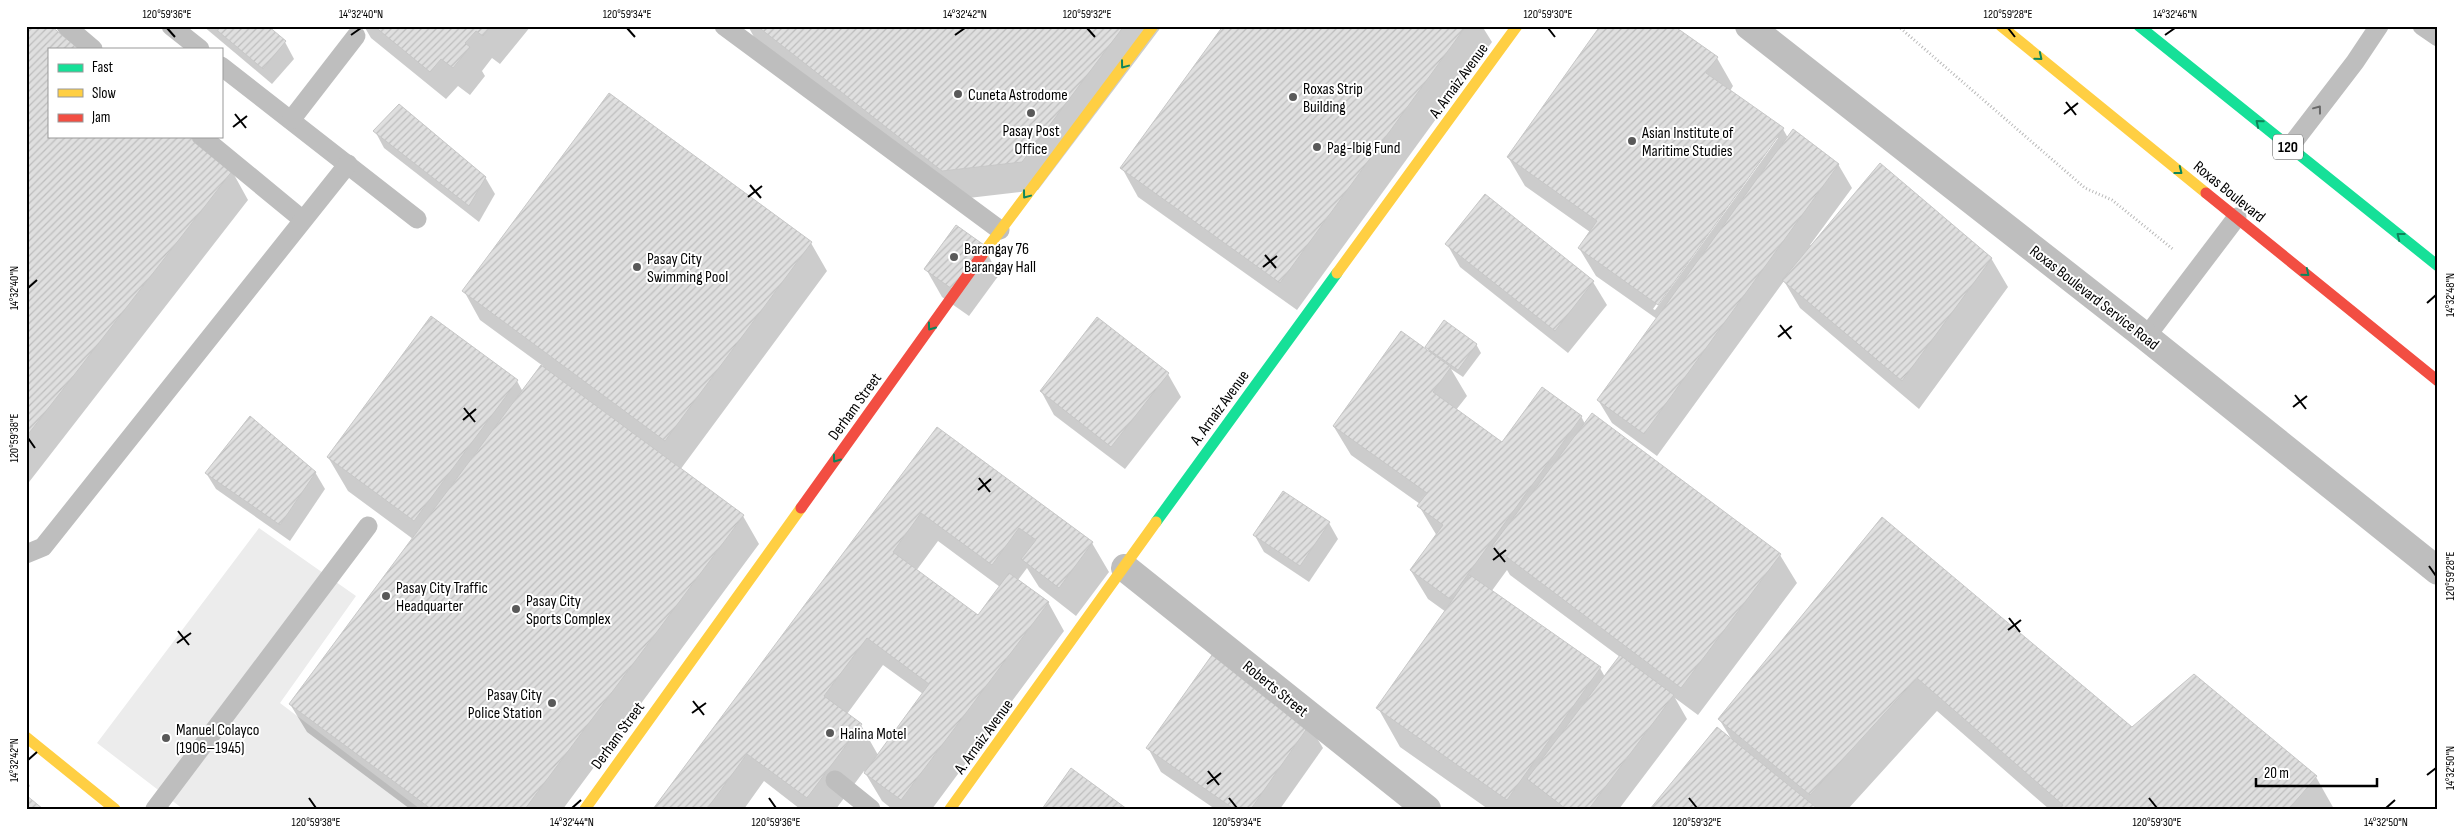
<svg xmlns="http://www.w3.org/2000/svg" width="2464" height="835" font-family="'Sofia Sans Condensed',sans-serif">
  <defs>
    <pattern id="building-hatch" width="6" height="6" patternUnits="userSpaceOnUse" patternTransform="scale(1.25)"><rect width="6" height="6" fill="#dfdfdf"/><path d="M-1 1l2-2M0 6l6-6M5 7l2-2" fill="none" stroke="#bebebe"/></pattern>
  </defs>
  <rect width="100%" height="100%" fill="#fff"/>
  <polygon fill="#ececec" points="259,528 356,596 280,703 420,809 183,809 97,743"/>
  <g fill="#0003" fill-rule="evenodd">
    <polygon points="26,26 49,49 49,136 232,171 248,200 26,486"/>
    <polygon points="203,26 266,26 285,42 294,59 272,84"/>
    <polygon points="364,26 531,26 500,64 492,58 482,71 485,76 470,95 458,86 446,99 371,38"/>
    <polygon points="748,26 1162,26 1038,190 960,199 755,39"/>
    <polygon points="1225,26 1482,26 1492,42 1297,310 1138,197 1122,168"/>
    <path d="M 1717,58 L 1733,86 L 1730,91 L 1783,129 L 1788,138 L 1838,164 L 1852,188 L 1810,245 L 1991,258 L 2008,287 L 1919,409 L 1800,308 L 1784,281 L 1657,456 L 1612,423 L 1598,400 L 1657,319 L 1596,276 L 1579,248 L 1590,232 L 1525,186 L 1508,157 ZM 1775,138 L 1778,138 L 1655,310 L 1653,309 Z"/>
    <polygon points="375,131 485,177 495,194 479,222 384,148"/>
    <polygon points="811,243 827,271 680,470 743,516 759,544 563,809 410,809 307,732 290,704 413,539 348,491 328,457 517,381 523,392 543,366 480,320 464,291"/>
    <polygon points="1447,244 1593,282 1607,305 1568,353 1460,267"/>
    <polygon points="983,246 999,275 969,316 942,297 926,269"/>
    <polygon points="1097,319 1168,374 1181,397 1125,469 1054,415 1041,391"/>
    <path d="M 1476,344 L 1481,353 L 1463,377 L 1451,369 L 1467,396 L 1456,410 L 1503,444 L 1581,416 L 1585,424 L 1592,415 L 1780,555 L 1797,583 L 1698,715 L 1675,698 L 1687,719 L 1619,809 L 1488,809 L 1400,747 L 1378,708 L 1446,612 L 1428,599 L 1411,571 L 1437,536 L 1419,506 L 1420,504 L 1351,455 L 1334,427 L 1431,354 L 1427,347 ZM 1507,570 L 1510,575 L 1620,657 L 1605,677 L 1600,668 L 1491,592 Z"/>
    <path d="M 937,429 L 1092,543 L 1109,572 L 1076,616 L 1039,587 L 1027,568 L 1018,580 L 1048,602 L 1064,631 L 932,809 L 892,809 L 882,801 L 864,771 L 836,809 L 800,809 L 764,781 L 744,809 L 655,809 ZM 938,541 L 1000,587 L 978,616 L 916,571 ZM 883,665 L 923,694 L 878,755 L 861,725 L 847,714 Z"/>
    <polygon points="315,472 325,489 290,541 216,489 206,473"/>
    <polygon points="1883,519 2132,728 2316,777 2334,809 2049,809 1937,711 1848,809 1652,809 1732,740 1719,719"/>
    <polygon points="1329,523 1338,539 1309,582 1264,552 1255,536"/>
    <polygon points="1309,725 1323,748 1280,809 1215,809 1161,772 1148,748"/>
    <polygon points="26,779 30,786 26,790"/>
  </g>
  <g fill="url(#building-hatch)" stroke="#c7c7c7">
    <polygon points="26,26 51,26 79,49 49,49 49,136 189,136 233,170 26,437"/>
    <polygon points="212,26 268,26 286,41 263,69"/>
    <polygon points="374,26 491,26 483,36 476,31 465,43 470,47 453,68 441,59 430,72"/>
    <polygon points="757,26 1124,26 1022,162 942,171"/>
    <polygon points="1223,26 1466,26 1280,283 1120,168"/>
    <polygon points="1600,26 1674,26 1718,57 1706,73 1784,128 1658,305 1578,248 1597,221 1507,157"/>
    <polygon points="609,93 812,242 665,441 462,291"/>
    <polygon points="399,104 486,177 469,206 373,131"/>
    <polygon points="1793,129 1839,164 1644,434 1597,400"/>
    <polygon points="1880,163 1992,258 1902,381 1782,280"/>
    <polygon points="1485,194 1594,281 1555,331 1445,244"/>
    <polygon points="956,225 984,245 952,289 924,269"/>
    <polygon points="431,316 518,380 414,521 327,457"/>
    <polygon points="1097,317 1169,373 1111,447 1040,391"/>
    <polygon points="1444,320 1477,344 1458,370 1425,347"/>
    <polygon points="1401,331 1451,367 1433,392 1502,442 1542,387 1582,416 1450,599 1410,570 1443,525 1417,506 1427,493 1333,426"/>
    <polygon points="541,365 744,515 525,809 431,809 289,704"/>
    <polygon points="1592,413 1781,554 1681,688 1492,546"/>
    <polygon points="250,416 316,472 280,525 205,473"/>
    <polygon points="937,427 1093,542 1059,588 1021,559 1036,540 1019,528 992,565 921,513 893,552 978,615 1009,573 1049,602 901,800 864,773 929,684 867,638 824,696 862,724 807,798 747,754 707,809 653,809"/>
    <polygon points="1283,491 1330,522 1300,566 1253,535"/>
    <polygon points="1882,517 2132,727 2194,674 2317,776 2289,809 2060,809 2063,805 1917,678 1810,795 1718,719"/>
    <polygon points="1470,575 1601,667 1507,800 1376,708"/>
    <polygon points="1212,655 1310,724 1251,809 1234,809 1146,748"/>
    <polygon points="1620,655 1674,695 1589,809 1566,809 1527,779"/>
    <polygon points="1717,727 1818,809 1650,809"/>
    <polygon points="1071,768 1127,809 1042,809"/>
    <polygon points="26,795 43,809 26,809"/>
  </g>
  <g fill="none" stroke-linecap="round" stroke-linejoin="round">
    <polyline stroke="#b9b9b9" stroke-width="3" stroke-dasharray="1 2.5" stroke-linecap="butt" points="1898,26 2085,188 2112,200 2174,250"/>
    <g stroke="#bebebe" stroke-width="19">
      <polyline points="66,26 93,49"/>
      <polyline points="171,26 200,49"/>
      <polyline points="724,26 1000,230"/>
      <polyline points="2422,26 2438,37"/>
      <polyline points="221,66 417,219"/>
      <polyline points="291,120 356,36"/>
      <polyline points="201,136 303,220"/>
      <polyline points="2289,148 2355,62 2379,26"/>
      <polyline points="2146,337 2237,217"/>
      <polyline points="26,554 43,547 348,164"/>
      <polyline points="835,780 871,809"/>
      <polyline points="155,809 368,526"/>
    </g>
    <g stroke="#bebebe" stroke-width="28">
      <polyline points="1749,26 2146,337 2438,571"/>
      <polyline points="1125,568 1427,809"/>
    </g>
    <g stroke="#16e098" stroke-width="11">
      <polyline points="2139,26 2438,266"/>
      <polyline points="1156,522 1337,273"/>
    </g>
    <g stroke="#ffcf43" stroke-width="11">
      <polyline points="2001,26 2206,193"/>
      <polyline points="982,255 1153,26"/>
      <polyline points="1337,273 1517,26"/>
      <polyline points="26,737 115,809"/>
      <polyline points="585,809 801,508"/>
      <polyline points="950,809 1156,522"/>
    </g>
    <g stroke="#f24e42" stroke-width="11">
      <polyline points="2206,193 2438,381"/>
      <polyline points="801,508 982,255"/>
    </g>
  </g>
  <defs><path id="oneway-chevron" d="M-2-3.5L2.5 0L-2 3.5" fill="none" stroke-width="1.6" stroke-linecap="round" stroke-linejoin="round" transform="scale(1.25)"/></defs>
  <g stroke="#0d865b">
    <use href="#oneway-chevron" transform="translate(2039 57) rotate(39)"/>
    <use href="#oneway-chevron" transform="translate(1124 65) rotate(127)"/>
    <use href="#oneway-chevron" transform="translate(2259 123) rotate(-141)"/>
    <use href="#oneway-chevron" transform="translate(2179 171) rotate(38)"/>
    <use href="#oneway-chevron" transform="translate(1026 195) rotate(127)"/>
    <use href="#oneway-chevron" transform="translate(2400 236) rotate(-142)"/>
    <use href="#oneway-chevron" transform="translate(2306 273) rotate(39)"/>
    <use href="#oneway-chevron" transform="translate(931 327) rotate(126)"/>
    <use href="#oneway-chevron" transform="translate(836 459) rotate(126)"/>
  </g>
  <use stroke="#686868" href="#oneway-chevron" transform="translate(2318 109) rotate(-53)"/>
  <path fill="none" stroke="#000" stroke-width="2" d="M 167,28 L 175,37M 627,28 L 635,37M 1087,28 L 1095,37M 1548,28 L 1555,37M 2008,28 L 2015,37M 351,35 L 361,28M 955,35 L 965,28M 2165,35 L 2175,28M 2066,102 L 2076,115M 235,114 L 246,128M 2064,114 L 2078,103M 233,127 L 247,116M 750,185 L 761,198M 748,197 L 762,186M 1265,255 L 1276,268M 1263,267 L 1277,256M 28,288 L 37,280M 2427,303 L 2436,295M 1780,325 L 1791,339M 1778,337 L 1792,326M 2295,395 L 2306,409M 2293,407 L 2307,396M 464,408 L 475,422M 463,420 L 476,409M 28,438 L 35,448M 979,478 L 990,492M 978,490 L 991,479M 1494,548 L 1505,562M 1493,560 L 1506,550M 2429,566 L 2436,576M 2009,618 L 2020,632M 2008,630 L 2021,620M 178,631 L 189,645M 177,643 L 191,633M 693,701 L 704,715M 692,713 L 706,703M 28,760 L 37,752M 1208,771 L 1219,785M 2427,775 L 2436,768M 1207,784 L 1221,773M 309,798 L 316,808M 769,798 L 776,808M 1229,798 L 1237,808M 1689,798 L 1697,808M 2149,798 L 2157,808M 572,808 L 581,800M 2386,808 L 2395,800"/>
  <g fill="#595959" stroke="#fff" stroke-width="2">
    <circle cx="958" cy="94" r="5"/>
    <circle cx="1293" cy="97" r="5"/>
    <circle cx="1031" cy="113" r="5"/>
    <circle cx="1632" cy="141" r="5"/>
    <circle cx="1317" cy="147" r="5"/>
    <circle cx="954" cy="257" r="5"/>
    <circle cx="637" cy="267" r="5"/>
    <circle cx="386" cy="596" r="5"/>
    <circle cx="516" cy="609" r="5"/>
    <circle cx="552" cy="703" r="5"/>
    <circle cx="830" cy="733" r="5"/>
    <circle cx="166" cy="738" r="5"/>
  </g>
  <g text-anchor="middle" stroke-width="4" stroke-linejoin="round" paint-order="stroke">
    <rect fill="#fff" stroke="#4c4c4c" stroke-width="1" x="2273" y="134.5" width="30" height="25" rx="4"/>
    <g font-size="15" font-weight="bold" fill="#000">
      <text x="2288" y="152">120</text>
    </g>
    <g font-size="16" fill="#000" stroke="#fff">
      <text transform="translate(1458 80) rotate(-54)" y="6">A. Arnaiz Avenue</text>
      <text transform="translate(2230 191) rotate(39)" y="6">Roxas Boulevard</text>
      <text transform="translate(2095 297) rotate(38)" y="6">Roxas Boulevard Service Road</text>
      <text transform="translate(854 406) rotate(-54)" y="6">Derham Street</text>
      <text transform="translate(1219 407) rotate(-54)" y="6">A. Arnaiz Avenue</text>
      <text transform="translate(1276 688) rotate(39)" y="6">Roberts Street</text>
      <text transform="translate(617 735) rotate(-54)" y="6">Derham Street</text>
      <text transform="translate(983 736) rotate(-54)" y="6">A. Arnaiz Avenue</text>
    </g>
    <g font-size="16" fill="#000" stroke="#fff" text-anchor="start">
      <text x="1303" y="94">Roxas Strip<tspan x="1303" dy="18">Building</tspan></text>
      <text x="968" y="100">Cuneta Astrodome</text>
      <text x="1031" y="136" text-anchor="middle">Pasay Post<tspan x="1031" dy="18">Office</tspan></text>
      <text x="1642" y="138">Asian Institute of<tspan x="1642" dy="18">Maritime Studies</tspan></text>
      <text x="1327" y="153">Pag-Ibig Fund</text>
      <text x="964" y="254">Barangay 76<tspan x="964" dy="18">Barangay Hall</tspan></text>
      <text x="647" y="264">Pasay City<tspan x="647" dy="18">Swimming Pool</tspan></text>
      <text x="396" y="593">Pasay City Traffic<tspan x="396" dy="18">Headquarter</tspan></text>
      <text x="526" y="606">Pasay City<tspan x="526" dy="18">Sports Complex</tspan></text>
      <text x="542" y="700" text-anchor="end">Pasay City<tspan x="542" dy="18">Police Station</tspan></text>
      <text x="176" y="735">Manuel Colayco<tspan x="176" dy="18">(1906–1945)</tspan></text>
      <text x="840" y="739">Halina Motel</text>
    </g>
  </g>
  <rect width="2464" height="835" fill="none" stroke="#ffffff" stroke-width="55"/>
  <rect x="48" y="48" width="175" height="90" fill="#ffffff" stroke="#999999"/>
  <rect x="58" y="64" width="25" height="8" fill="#16e098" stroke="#999999"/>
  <text x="92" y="72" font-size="15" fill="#000000">Fast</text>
  <rect x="58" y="89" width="25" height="8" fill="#ffcf43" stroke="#999999"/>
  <text x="92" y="98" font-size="15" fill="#000000">Slow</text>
  <rect x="58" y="114" width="25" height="8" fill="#f24e42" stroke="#999999"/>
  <text x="92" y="122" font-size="15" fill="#000000">Jam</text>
  <path d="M2256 778v8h121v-8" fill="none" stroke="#000000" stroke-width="2.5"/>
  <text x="2264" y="778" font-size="15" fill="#000000" stroke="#ffffff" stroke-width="4" paint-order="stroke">20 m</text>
  <rect x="28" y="28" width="2408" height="780" fill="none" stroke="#000" stroke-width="2"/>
  <g font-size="12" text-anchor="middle" fill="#000">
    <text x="167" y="18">120°59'36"E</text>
    <text x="361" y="18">14°32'40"N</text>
    <text x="627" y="18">120°59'34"E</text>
    <text x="965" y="18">14°32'42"N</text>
    <text x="1087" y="18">120°59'32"E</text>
    <text x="1548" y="18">120°59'30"E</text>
    <text x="2008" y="18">120°59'28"E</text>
    <text x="2175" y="18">14°32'46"N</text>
    <text transform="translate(14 288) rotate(-90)" y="4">14°32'40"N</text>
    <text transform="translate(2450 295) rotate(-90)" y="4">14°32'48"N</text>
    <text transform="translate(14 438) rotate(-90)" y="4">120°59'38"E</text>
    <text transform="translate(2450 576) rotate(-90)" y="4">120°59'28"E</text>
    <text transform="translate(14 760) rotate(-90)" y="4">14°32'42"N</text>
    <text transform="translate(2450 768) rotate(-90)" y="4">14°32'50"N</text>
    <text x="316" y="826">120°59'38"E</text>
    <text x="572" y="826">14°32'44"N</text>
    <text x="776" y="826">120°59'36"E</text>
    <text x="1237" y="826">120°59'34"E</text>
    <text x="1697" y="826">120°59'32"E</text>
    <text x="2157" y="826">120°59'30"E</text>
    <text x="2386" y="826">14°32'50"N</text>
  </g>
</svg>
